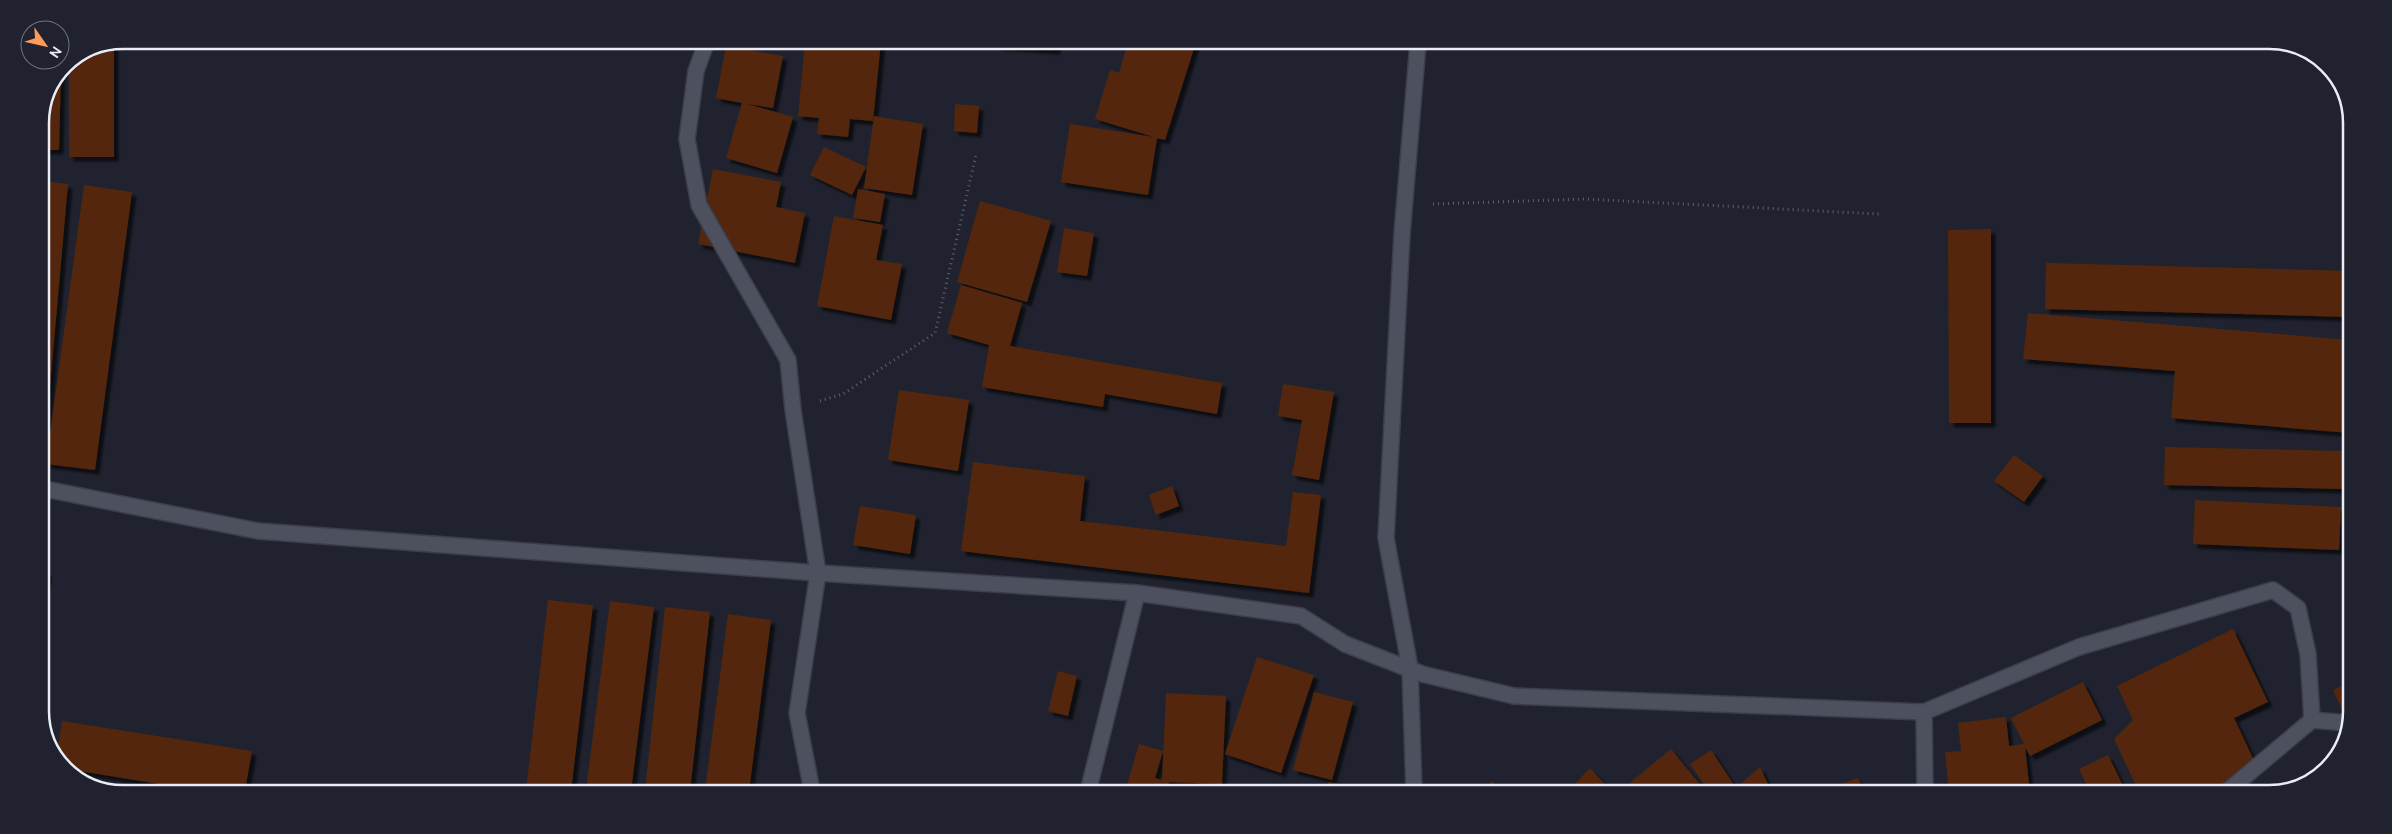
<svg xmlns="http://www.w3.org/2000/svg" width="2392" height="834" font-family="Ubuntu,sans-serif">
  <defs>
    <filter id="shadow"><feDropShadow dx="4.5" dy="4.5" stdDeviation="1" flood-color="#0009"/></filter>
  </defs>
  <rect width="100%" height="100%" fill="#20232f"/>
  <g fill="#532808" filter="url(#shadow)">
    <polygon points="805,41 881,41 873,121 850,119 848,137 817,134 819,118 798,116"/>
    <polygon points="997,42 1057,42 1056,50 997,46"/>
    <polygon points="1128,42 1184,42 1195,45 1165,140 1157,138 1148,195 1061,182 1070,124 1154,137 1095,119 1110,70 1119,73"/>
    <polygon points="114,43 114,157 69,157 69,62"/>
    <polygon points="726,46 783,56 773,108 747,104 793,117 777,173 726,158 742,103 716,98"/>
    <polygon points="61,71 59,150 40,150 40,117"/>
    <polygon points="955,104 979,106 977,133 954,131"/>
    <polygon points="874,116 923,124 912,195 864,188"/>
    <polygon points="824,147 866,167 852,195 810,175"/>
    <polygon points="713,169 781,182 776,207 805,213 795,263 698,244"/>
    <polygon points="40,181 68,184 43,464 40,463"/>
    <polygon points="84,185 132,192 95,470 46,464"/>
    <polygon points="858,189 885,194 880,222 853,218"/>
    <polygon points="980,201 1051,221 1027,302 957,282"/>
    <polygon points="834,216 883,225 876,260 902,264 891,320 817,306"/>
    <polygon points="1064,228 1094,233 1087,276 1057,272"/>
    <polygon points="1991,229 1991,423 1949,423 1948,230"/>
    <polygon points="2046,263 2351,271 2350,317 2045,309"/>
    <polygon points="961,285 1022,303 1010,346 1222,383 1217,414 1105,394 1103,407 982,387 989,345 947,333"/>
    <polygon points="2028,313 2350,340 2350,433 2171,418 2175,371 2023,359"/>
    <polygon points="1283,384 1334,392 1319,480 1292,475 1302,420 1278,416"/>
    <polygon points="899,390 969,400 958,471 888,460"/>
    <polygon points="2165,447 2343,451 2342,489 2164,485"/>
    <polygon points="2014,455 2043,476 2024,502 1994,481"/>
    <polygon points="973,462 1085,476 1080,521 1286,546 1293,492 1321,495 1309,593 961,551"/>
    <polygon points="1172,486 1179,506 1156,515 1149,495"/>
    <polygon points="2195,500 2341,507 2339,550 2193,544"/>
    <polygon points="860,506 916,515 910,554 853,545"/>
    <polygon points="40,571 48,572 41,606 40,606"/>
    <polygon points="548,600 593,605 571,791 526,791"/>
    <polygon points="610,601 654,607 631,791 586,791"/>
    <polygon points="665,607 710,612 690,791 645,791"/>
    <polygon points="728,614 771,620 749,791 705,791"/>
    <polygon points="2233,629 2268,702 2234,718 2257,767 2226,794 2176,794 2171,789 2161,794 2140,794 2114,739 2133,720 2117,686"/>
    <polygon points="1257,657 1314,675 1281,773 1225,754"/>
    <polygon points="1058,671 1077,676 1068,716 1048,711"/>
    <polygon points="2083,682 2102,720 2030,756 2025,747 2030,794 1949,793 1945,752 1961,751 1958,723 2006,717 2009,746 2024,744 2011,718"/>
    <polygon points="2348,683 2348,722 2333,690"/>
    <polygon points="1314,692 1353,702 1332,780 1293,770"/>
    <polygon points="1166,693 1226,696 1222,784 1166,782 1169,782 1166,792 1125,792 1139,744 1163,751 1155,778 1162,780"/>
    <polygon points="62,721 252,751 245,790 196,790 67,769 56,759"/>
    <polygon points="1671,749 1707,793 1623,793 1621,790"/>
    <polygon points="1711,750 1736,788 1760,767 1772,793 1710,793 1690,764"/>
    <polygon points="2108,755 2127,794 2091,794 2079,769"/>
    <polygon points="1590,768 1613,793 1585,793 1576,783"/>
    <polygon points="1858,778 1863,793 1815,793"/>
    <polygon points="1492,781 1504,792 1480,792"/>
    <polygon points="1328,782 1351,786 1350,792 1326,792"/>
    <polygon points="1370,786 1393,792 1369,792"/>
  </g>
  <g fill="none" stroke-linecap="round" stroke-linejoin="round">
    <g stroke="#3c3e48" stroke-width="18">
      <g id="minor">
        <polyline points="707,41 696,71 687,139 699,205 788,360 793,410 818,573 797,713 812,791"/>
        <polyline points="40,488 258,531 818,573 1137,593 1301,616 1345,644 1422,674 1514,696 1924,712 2079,647 2273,590 2298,608 2308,654 2312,720"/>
        <polyline points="1924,712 1925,793"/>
        <polyline points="1088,792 1137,593"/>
        <polyline points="1414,792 1410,668 1386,538 1402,234 1418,43"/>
        <polyline points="2224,794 2312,720 2348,723"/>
      </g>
    </g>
    <g stroke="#5f626d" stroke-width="3" stroke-dasharray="1 4" stroke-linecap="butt">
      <polyline points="1433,204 1585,199 1879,214"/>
      <polyline points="820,401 843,394 935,333 976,155"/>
    </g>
    <use href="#minor" stroke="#4d505e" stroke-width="15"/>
  </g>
  <path d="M0 0H2392V834H0ZM123 49H2269A74 74 0 0 1 2343 123V711A74 74 0 0 1 2269 785H123A74 74 0 0 1 49 711V123A74 74 0 0 1 123 49Z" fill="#20232f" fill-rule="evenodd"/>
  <path fill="none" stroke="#ebedf6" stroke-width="2.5" d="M123 49H2269A74 74 0 0 1 2343 123V711A74 74 0 0 1 2269 785H123A74 74 0 0 1 49 711V123A74 74 0 0 1 123 49Z"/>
  <g transform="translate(45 45) rotate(124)"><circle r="24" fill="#20232f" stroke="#71747f"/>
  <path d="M0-4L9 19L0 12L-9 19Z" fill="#fe9b59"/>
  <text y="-8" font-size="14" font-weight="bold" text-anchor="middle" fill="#ebedf6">N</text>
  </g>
</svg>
